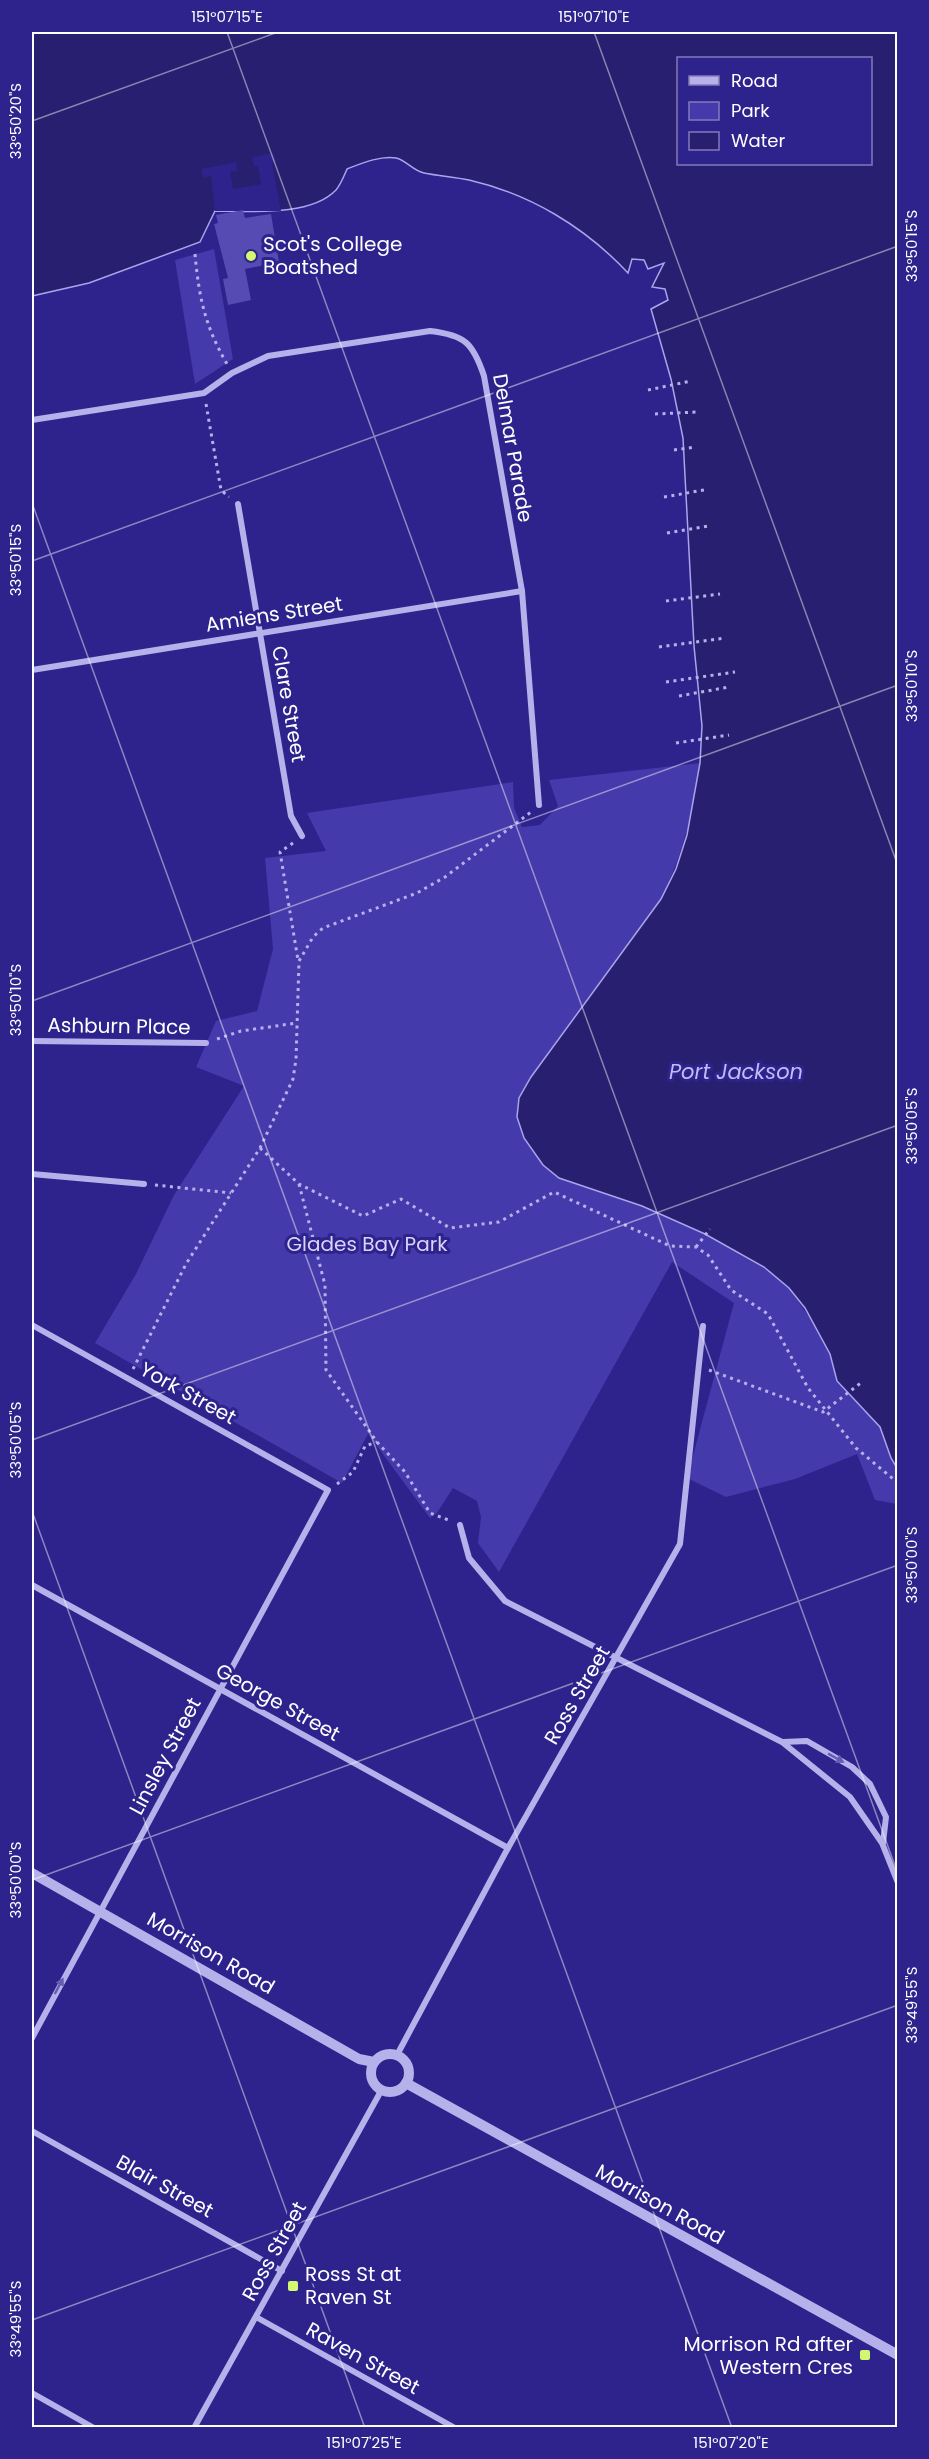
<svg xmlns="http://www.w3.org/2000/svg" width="929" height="2459" font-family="Poppins,sans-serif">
  <rect width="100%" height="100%" fill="#2e228c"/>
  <g fill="#453aab">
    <polygon points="214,249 233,359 195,384 175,260"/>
    <path d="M 700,763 C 693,812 683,855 661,899 L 531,1077 L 520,1128 L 543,1165 L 642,1206 L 736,1249 L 764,1267 L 789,1288 L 818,1330 L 830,1354 L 837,1381 L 880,1427 L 891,1458 L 897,1468 L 897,1504 L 875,1500 L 857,1454 L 795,1479 L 726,1497 L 687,1478 L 734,1303 L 672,1262 L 499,1572 L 478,1543 L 481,1517 L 477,1501 L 453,1488 L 437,1513 L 430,1518 L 368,1434 L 342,1483 L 95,1343 L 136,1274 L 174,1195 L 244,1086 L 196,1067 L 216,1021 L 257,1011 L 273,949 L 265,858 L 326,851 L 307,813 L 513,782 L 514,808 L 522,827 L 540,825 L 558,806 L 549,780 Z"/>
  </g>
  <path fill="#281f70" stroke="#aaa4ec" stroke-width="1.5" fill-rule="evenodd" d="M 32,32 L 897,32 L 897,1468 L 891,1458 L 880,1427 L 837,1381 L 830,1354 L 805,1308 L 789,1288 L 764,1267 L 705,1234 L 642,1206 L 559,1178 L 543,1165 L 524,1138 L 517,1117 L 519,1098 L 531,1077 L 661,899 L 676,869 L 687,835 L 700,763 L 702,726 L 694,646 L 683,438 L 671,379 L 651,309 L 668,300 L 665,289 L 652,287 L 664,263 L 648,269 L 644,260 L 632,259 L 628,273 C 585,227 530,194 469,180 C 454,177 439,176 424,173 C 413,171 406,160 396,158 C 381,155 360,164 347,169 C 344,176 341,184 336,190 C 310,217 250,211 215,211 L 200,242 L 89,283 L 32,296 ZM 678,58 L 870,58 L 870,164 L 678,164 Z"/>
  <polygon fill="#2e228c" points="274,153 276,162 272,163 281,211 215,211 211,176 203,178 201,169 236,162 237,171 230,172 233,189 261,184 258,166 254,166 252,157"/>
  <polygon fill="#554bb3" points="243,210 245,218 271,214 279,262 245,269 251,300 228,305 223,279 228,278 214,224 218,223 216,215"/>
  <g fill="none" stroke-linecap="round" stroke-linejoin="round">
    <g stroke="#b6b0eb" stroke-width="3" stroke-dasharray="3 4.5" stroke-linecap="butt">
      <path d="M 195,254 C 199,298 205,326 227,364"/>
      <polyline points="648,390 691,381"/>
      <polyline points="206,404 221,490 229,497"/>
      <polyline points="655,414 698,412"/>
      <polyline points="674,450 696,447"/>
      <polyline points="664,497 704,490"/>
      <polyline points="667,533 709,526"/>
      <polyline points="666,601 720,594"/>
      <polyline points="659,647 725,638"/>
      <polyline points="666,682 735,672"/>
      <polyline points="679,696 729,687"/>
      <polyline points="676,743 729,735"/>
      <polyline points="293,843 280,852 298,960"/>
      <polyline points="217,1039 241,1031 297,1023"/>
      <polyline points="260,1148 299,1184 363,1216 401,1199 450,1228 499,1222 554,1192 670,1246 696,1247 708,1255 731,1290 768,1314 808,1388 856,1448 898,1483"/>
      <polyline points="299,1184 325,1285 326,1370 377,1442 405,1472 430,1513 451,1521"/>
      <polyline points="155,1185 231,1193"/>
      <polyline points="696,1247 710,1229"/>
      <polyline points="133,1369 186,1264 260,1148 293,1079 296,1059 299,961 313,937 323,928 417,893 445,877 531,812"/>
      <polyline points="709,1370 823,1412 862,1382"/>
      <polyline points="337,1484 353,1472 365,1446 377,1442"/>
    </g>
    <g stroke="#b6b0eb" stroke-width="6">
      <path d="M 32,420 L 204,393 L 232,373 L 268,356 L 430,331 C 465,335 473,343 484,376 L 522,591 L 539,805"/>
      <polyline points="238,504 291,816 302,836"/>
      <polyline points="32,670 522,591"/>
      <polyline points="32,1041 206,1043"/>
      <polyline points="32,1174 144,1184"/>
      <polyline points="32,1325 328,1490 32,2038"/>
      <polyline points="460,1525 469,1558 505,1601 782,1742 850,1797 882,1843 898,1883"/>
      <polyline points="32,1585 508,1848"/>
      <polyline points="783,1742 807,1741 852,1767 870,1784 886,1817 883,1843"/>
      <polyline points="397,2055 508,1848 680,1544 703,1326"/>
      <polyline points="32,2131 282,2271"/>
      <polyline points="256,2317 455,2428"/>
      <polyline points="32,2393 94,2428"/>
      <polyline points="194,2428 381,2091"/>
    </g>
    <g stroke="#b6b0eb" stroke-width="10">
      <polyline points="32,1873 359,2059 374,2062"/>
      <circle cx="390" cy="2073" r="19"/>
      <polyline points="406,2083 898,2355"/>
    </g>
  </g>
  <defs><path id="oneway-solid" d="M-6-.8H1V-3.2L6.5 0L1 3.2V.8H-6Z" transform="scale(1.5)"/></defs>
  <g fill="#645bb2">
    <use href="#oneway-solid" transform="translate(836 1758) rotate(29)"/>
    <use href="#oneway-solid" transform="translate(59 1986) rotate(-62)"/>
  </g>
  <path fill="none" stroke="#fff" stroke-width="1.5" stroke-opacity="0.45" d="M 227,32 L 898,1874M 594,32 L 898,866M 32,121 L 278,32M 32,503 L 732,2428M 32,561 L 898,246M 32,1001 L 898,685M 32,1440 L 898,1125M 32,1511 L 365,2428M 32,1880 L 898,1565M 32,2320 L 898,2005"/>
  <g fill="#d4f772" stroke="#2e228c" stroke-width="2">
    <circle cx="251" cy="256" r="6"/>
    <rect x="287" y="2280" width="12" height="12" rx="3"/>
    <rect x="859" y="2349" width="12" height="12" rx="3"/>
  </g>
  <g text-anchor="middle" stroke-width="6" stroke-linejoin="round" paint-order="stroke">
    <g font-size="20" fill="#fff" stroke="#2e228c" text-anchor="start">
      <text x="263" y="251">Scot's College<tspan x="263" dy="23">Boatshed</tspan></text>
      <text x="305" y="2281">Ross St at<tspan x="305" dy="23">Raven St</tspan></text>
      <text x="853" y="2351" text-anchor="end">Morrison Rd after<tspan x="853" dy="23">Western Cres</tspan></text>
    </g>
    <g font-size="20" fill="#fff" stroke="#2e228c">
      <text transform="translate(513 448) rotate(80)" y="7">Delmar Parade</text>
      <text transform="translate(274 614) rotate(-9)" y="7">Amiens Street</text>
      <text transform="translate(289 704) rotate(80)" y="7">Clare Street</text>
      <text transform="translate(119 1026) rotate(1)" y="7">Ashburn Place</text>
      <text transform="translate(188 1393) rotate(29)" y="7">York Street</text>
      <text transform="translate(577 1695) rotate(-60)" y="7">Ross Street</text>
      <text transform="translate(278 1702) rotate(29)" y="7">George Street</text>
      <text transform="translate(165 1756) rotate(-62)" y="7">Linsley Street</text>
      <text transform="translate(211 1953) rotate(30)" y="7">Morrison Road</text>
      <text transform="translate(165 2186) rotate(29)" y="7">Blair Street</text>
      <text transform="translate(660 2204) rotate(29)" y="7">Morrison Road</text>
      <text transform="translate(274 2251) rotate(-61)" y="7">Ross Street</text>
      <text transform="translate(363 2358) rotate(29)" y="7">Raven Street</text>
    </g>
    <g font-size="20" fill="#d8d5f8" stroke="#2e228c">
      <text x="367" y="1251">Glades Bay Park</text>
    </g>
    <g font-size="21" font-style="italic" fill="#c1bcf2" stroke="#2e228c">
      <text x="736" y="1079">Port Jackson</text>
    </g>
  </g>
  <rect width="929" height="2459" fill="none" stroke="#2e228c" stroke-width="66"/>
  <rect x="677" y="57" width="195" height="108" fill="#2e228c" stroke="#827aba" stroke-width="1.5"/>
  <rect x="689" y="76" width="30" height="9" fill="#b6b0eb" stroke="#827aba" stroke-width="1.5"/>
  <text x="731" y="87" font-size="18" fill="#ffffff">Road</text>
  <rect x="689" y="102" width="30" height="18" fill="#453aab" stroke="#827aba" stroke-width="1.5"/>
  <text x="731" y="117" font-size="18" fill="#ffffff">Park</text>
  <rect x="689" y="132" width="30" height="18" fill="#281f70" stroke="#827aba" stroke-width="1.5"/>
  <text x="731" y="147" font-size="18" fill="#ffffff">Water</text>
  <rect x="33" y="33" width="863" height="2393" fill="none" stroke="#fff" stroke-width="2"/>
  <g font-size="15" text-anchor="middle" fill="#fff">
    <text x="227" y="22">151°07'15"E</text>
    <text x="594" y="22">151°07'10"E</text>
    <text transform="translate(16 121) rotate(-90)" y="5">33°50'20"S</text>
    <text transform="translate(912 246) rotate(-90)" y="5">33°50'15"S</text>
    <text transform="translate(16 560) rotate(-90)" y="5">33°50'15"S</text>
    <text transform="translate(912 686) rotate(-90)" y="5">33°50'10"S</text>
    <text transform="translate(16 1000) rotate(-90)" y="5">33°50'10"S</text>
    <text transform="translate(912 1126) rotate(-90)" y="5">33°50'05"S</text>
    <text transform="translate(16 1440) rotate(-90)" y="5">33°50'05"S</text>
    <text transform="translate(912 1565) rotate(-90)" y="5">33°50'00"S</text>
    <text transform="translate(16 1880) rotate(-90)" y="5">33°50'00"S</text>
    <text transform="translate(912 2005) rotate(-90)" y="5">33°49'55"S</text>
    <text transform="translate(16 2319) rotate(-90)" y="5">33°49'55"S</text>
    <text x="364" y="2448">151°07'25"E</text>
    <text x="731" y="2448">151°07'20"E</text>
  </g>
</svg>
